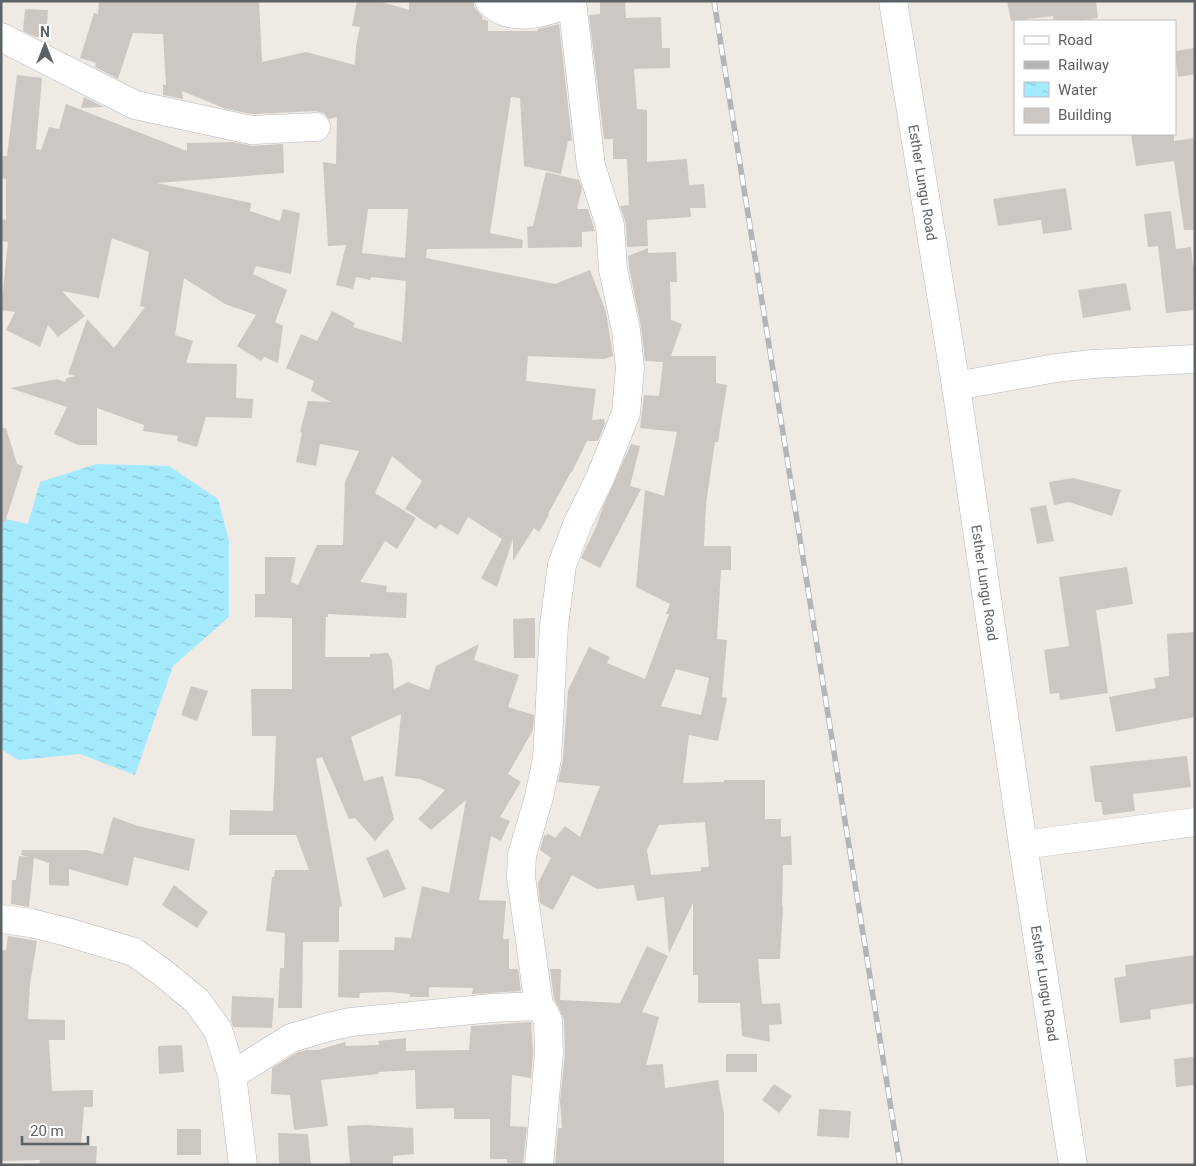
<svg xmlns="http://www.w3.org/2000/svg" width="1196" height="1166" font-family="Roboto,sans-serif">
  <defs>
    <pattern id="water-ripples" width="26" height="14" patternUnits="userSpaceOnUse" patternTransform="scale(1.25)"><rect width="26" height="14" fill="#a4eaff"/><path d="M2 4q2-2 4 0t4 0M15 11q2-2 4 0t4 0" fill="none" stroke="#89c1d2"/></pattern>
  </defs>
  <rect width="100%" height="100%" fill="#efeae4"/>
  <polygon fill="url(#water-ripples)" points="97,464 169,466 218,499 229,541 229,617 173,666 135,775 80,754 18,760 1,749 1,518 28,524 40,482"/>
  <g fill="#ccc7c3" fill-rule="evenodd">
    <path d="M 99,1 L 259,1 L 262,62 L 306,52 L 355,65 L 356,46 L 360,27 L 352,26 L 357,1 L 379,1 L 409,10 L 409,1 L 474,1 L 474,7 L 482,16 L 482,19 L 488,21 L 488,31 L 538,31 L 538,29 L 559,24 L 572,141 L 568,141 L 561,174 L 524,166 L 520,98 L 511,97 L 490,233 L 523,240 L 522,248 L 427,249 L 426,258 L 555,284 L 590,270 L 606,312 L 613,356 L 604,359 L 528,356 L 526,381 L 596,389 L 592,420 L 604,419 L 605,424 L 598,441 L 587,441 L 572,472 L 571,472 L 548,514 L 549,515 L 539,532 L 534,528 L 513,561 L 513,539 L 497,587 L 481,578 L 502,539 L 468,517 L 458,535 L 440,524 L 436,529 L 405,509 L 422,481 L 392,456 L 375,493 L 416,518 L 397,549 L 385,541 L 360,582 L 387,586 L 386,592 L 407,593 L 406,618 L 328,614 L 328,617 L 326,617 L 325,657 L 370,657 L 370,654 L 388,653 L 392,660 L 394,689 L 408,682 L 429,690 L 436,666 L 479,644 L 474,660 L 519,675 L 508,707 L 534,715 L 533,730 L 508,774 L 521,782 L 500,817 L 510,821 L 501,841 L 491,836 L 479,900 L 506,901 L 503,939 L 509,939 L 509,969 L 518,969 L 521,991 L 472,994 L 473,988 L 429,987 L 429,997 L 410,997 L 410,994 L 388,992 L 360,993 L 359,998 L 338,997 L 339,950 L 394,950 L 395,937 L 411,938 L 422,886 L 449,893 L 466,800 L 431,830 L 418,819 L 445,790 L 420,779 L 395,776 L 401,714 L 351,737 L 364,781 L 383,776 L 394,819 L 375,841 L 355,818 L 349,819 L 322,757 L 316,759 L 342,906 L 339,907 L 339,942 L 303,942 L 302,1008 L 278,1008 L 280,968 L 284,968 L 285,933 L 266,931 L 272,877 L 274,877 L 275,870 L 309,870 L 296,835 L 229,835 L 230,810 L 273,811 L 276,736 L 252,736 L 251,689 L 292,689 L 292,618 L 255,617 L 255,594 L 265,594 L 265,557 L 296,557 L 291,582 L 298,585 L 317,545 L 343,545 L 345,482 L 359,451 L 320,444 L 316,466 L 296,462 L 302,433 L 300,432 L 308,401 L 331,402 L 311,391 L 314,381 L 286,368 L 301,334 L 317,341 L 332,311 L 355,323 L 353,327 L 402,342 L 406,281 L 371,277 L 370,280 L 356,277 L 353,289 L 336,285 L 346,245 L 328,246 L 323,162 L 336,164 L 337,117 L 329,119 L 324,113 L 315,111 L 252,114 L 226,109 L 182,91 L 183,99 L 163,95 L 163,85 L 166,85 L 163,34 L 133,33 L 118,79 L 95,67 L 96,63 L 80,58 L 94,13 L 98,14 ZM 368,209 L 408,209 L 405,258 L 362,253 Z"/>
    <polygon points="600,1 625,1 626,18 661,17 662,48 670,48 670,68 634,69 637,109 647,110 647,162 687,159 689,185 704,184 706,208 690,208 691,217 647,220 648,246 627,247 626,224 620,206 629,205 627,159 613,159 613,139 604,139 589,15 600,14"/>
    <polygon points="1007,1 1096,1 1098,18 1075,21 1054,21 1053,16 1011,21"/>
    <polygon points="25,9 48,10 46,38 36,37 23,31"/>
    <polygon points="1195,48 1195,74 1178,77 1175,51"/>
    <polygon points="17,75 42,78 36,149 41,150 49,127 59,129 66,104 187,151 187,143 233,142 252,146 283,144 284,173 157,183 251,203 250,211 280,221 283,209 300,213 291,274 256,266 253,274 287,290 275,322 283,326 278,363 264,357 261,361 237,346 256,315 225,304 184,278 175,335 193,341 186,363 237,364 236,398 253,399 252,418 206,417 197,447 177,441 178,436 143,431 144,425 97,408 97,445 78,445 54,434 67,407 10,388 57,379 65,382 67,378 76,376 68,374 87,319 114,348 145,307 140,306 149,252 112,238 99,298 62,291 85,316 58,337 48,325 40,347 6,330 15,312 1,310 8,242 1,241 1,219 6,220 6,179 1,178 1,156 7,156"/>
    <polygon points="84,97 104,107 81,108"/>
    <polygon points="1131,134 1174,134 1174,141 1195,138 1195,230 1184,230 1174,161 1136,166"/>
    <polygon points="546,172 579,180 582,188 577,209 588,209 595,231 582,232 582,247 528,248 527,227 533,226"/>
    <polygon points="1066,188 1072,230 1043,234 1041,220 998,226 993,199"/>
    <polygon points="1171,211 1176,249 1191,247 1193,266 1195,266 1195,295 1193,295 1194,310 1166,313 1158,246 1148,247 1144,214"/>
    <path d="M 648,248 L 648,253 L 676,252 L 677,282 L 670,282 L 671,320 L 682,324 L 671,356 L 716,356 L 716,383 L 727,385 L 718,442 L 715,442 L 706,504 L 704,546 L 731,546 L 731,570 L 721,570 L 717,639 L 727,640 L 722,697 L 727,698 L 718,741 L 689,735 L 683,783 L 724,782 L 724,780 L 765,780 L 765,819 L 781,819 L 781,837 L 791,836 L 792,865 L 783,865 L 782,906 L 783,906 L 780,959 L 758,959 L 762,1004 L 780,1003 L 782,1024 L 769,1025 L 770,1042 L 742,1036 L 740,1003 L 698,1003 L 698,975 L 693,975 L 693,903 L 669,953 L 664,897 L 637,901 L 634,885 L 597,889 L 572,875 L 553,910 L 540,903 L 538,883 L 551,858 L 540,850 L 544,835 L 546,836 L 547,833 L 555,838 L 565,826 L 580,837 L 600,786 L 558,782 L 563,760 L 568,690 L 589,647 L 610,657 L 607,663 L 645,679 L 669,614 L 666,614 L 670,604 L 636,587 L 645,490 L 664,496 L 677,432 L 640,428 L 644,395 L 659,396 L 663,362 L 645,361 L 641,327 L 629,267 L 628,256 ZM 676,669 L 709,678 L 701,715 L 661,706 ZM 705,822 L 709,867 L 701,867 L 701,871 L 651,875 L 647,850 L 659,825 Z"/>
    <polygon points="1126,283 1131,310 1083,318 1078,290"/>
    <polygon points="1,428 6,428 17,464 23,466 5,522 1,522"/>
    <polygon points="631,444 640,446 630,486 641,489 600,568 581,558 597,525 602,509"/>
    <polygon points="1073,478 1121,490 1112,516 1069,502 1054,505 1049,482"/>
    <polygon points="1046,505 1054,541 1037,544 1030,508"/>
    <polygon points="1127,567 1133,604 1096,610 1108,693 1060,700 1059,693 1050,694 1044,650 1069,646 1059,577"/>
    <polygon points="535,618 535,658 514,658 513,619"/>
    <polygon points="1195,632 1195,717 1116,732 1109,697 1156,688 1154,678 1169,676 1167,634"/>
    <polygon points="191,686 208,691 197,721 181,715"/>
    <polygon points="1187,756 1191,787 1133,794 1135,811 1103,815 1101,802 1095,802 1090,766"/>
    <polygon points="113,817 138,826 195,839 189,871 134,857 128,886 69,869 69,886 49,885 49,863 34,858 29,907 11,904 12,880 16,880 19,856 29,857 21,855 22,850 86,850 103,854"/>
    <polygon points="388,849 406,889 384,898 366,858"/>
    <polygon points="174,885 208,912 197,928 162,905"/>
    <polygon points="8,936 37,941 30,984 28,1019 65,1020 65,1040 49,1040 52,1091 93,1090 93,1107 84,1107 81,1145 97,1146 96,1165 39,1165 40,1160 1,1161 1,951 6,950"/>
    <polygon points="647,946 668,956 642,1012 659,1017 646,1065 663,1064 665,1088 718,1080 724,1114 724,1165 555,1165 558,1128 562,1128 560,1101 565,1053 564,1020 558,1006 554,999 550,969 561,969 560,1000 620,1003"/>
    <polygon points="1195,955 1195,1003 1150,1010 1151,1019 1120,1023 1114,978 1126,976 1125,965"/>
    <polygon points="232,996 274,998 272,1028 233,1027 231,1021"/>
    <polygon points="531,1022 533,1053 531,1078 512,1075 510,1126 527,1127 523,1164 507,1163 507,1159 490,1159 490,1119 454,1119 454,1108 416,1109 415,1070 378,1072 379,1074 321,1080 328,1126 294,1130 290,1095 271,1094 272,1068 298,1052 307,1050 318,1050 345,1042 346,1046 379,1045 378,1041 406,1038 406,1051 469,1050 471,1026"/>
    <polygon points="182,1045 184,1072 159,1074 158,1046"/>
    <rect x="726" y="1054" width="31" height="18"/>
    <polygon points="1195,1057 1195,1085 1176,1087 1174,1059"/>
    <polygon points="774,1084 792,1096 779,1113 762,1100"/>
    <polygon points="819,1109 851,1111 849,1138 817,1136"/>
    <polygon points="367,1125 413,1128 414,1154 393,1156 393,1165 350,1165 347,1126"/>
    <rect x="177" y="1129" width="24" height="26"/>
    <polygon points="278,1133 308,1134 311,1165 279,1165"/>
  </g>
  <g fill="none" stroke-linecap="round" stroke-linejoin="round">
    <g stroke="#b4b8bb" stroke-width="29">
      <g id="minor">
        <path d="M 489,1 C 510,25 548,12 572,2"/>
        <path id="s1" d="M 893,1 L 956,386 L 1023,845 L 1073,1165"/>
        <polyline points="1,37 135,105 251,130 316,127"/>
        <polyline points="956,386 1056,368 1093,364 1195,359"/>
        <polyline points="1023,845 1195,822"/>
        <polyline points="1,919 31,923 67,932 134,952 163,973 197,1001 218,1030 232,1075 243,1165"/>
        <polyline points="539,1006 521,877 522,855 539,797 547,759 554,625 562,565 577,525 600,478 626,413 630,368 626,330 613,269 610,225 591,166 572,1"/>
        <polyline points="232,1075 291,1038 328,1027 351,1022 492,1008 539,1006 544,1012 548,1021 549,1053 539,1165"/>
      </g>
    </g>
    <use href="#minor" stroke="#fff" stroke-width="28"/>
    <g stroke="#b3b4b5" stroke-width="5.5">
      <polyline id="rail" points="714,1 900,1165"/>
    </g>
    <use href="#rail" stroke="#fff" stroke-width="4" stroke-dasharray="11" stroke-linecap="butt"/>
  </g>
  <g text-anchor="middle" stroke-width="4" stroke-linejoin="round" paint-order="stroke">
    <g font-size="14" fill="#5c6265" stroke="#fff">
      <text dy="5" stroke="none"><textPath href="#s1" startOffset="184">Esther Lungu Road</textPath></text>
      <text dy="5" stroke="none"><textPath href="#s1" startOffset="589">Esther Lungu Road</textPath></text>
      <text dy="5" stroke="none"><textPath href="#s1" startOffset="994">Esther Lungu Road</textPath></text>
    </g>
  </g>
  <rect width="1196" height="1166" fill="none" stroke="#5c6265" stroke-width="5"/>
  <rect x="1014" y="20" width="162" height="115" fill="#ffffff" stroke="#bec0c1"/>
  <rect x="1024" y="36" width="25" height="8" fill="#ffffff" stroke="#bec0c1"/>
  <text x="1058" y="45" font-size="15" fill="#5c6265">Road</text>
  <rect x="1024" y="61" width="25" height="8" fill="#b3b4b5" stroke="#bec0c1"/>
  <text x="1058" y="70" font-size="15" fill="#5c6265">Railway</text>
  <rect x="1024" y="82" width="25" height="15" fill="url(#water-ripples)" stroke="#bec0c1"/>
  <text x="1058" y="95" font-size="15" fill="#5c6265">Water</text>
  <rect x="1024" y="108" width="25" height="15" fill="#ccc7c3" stroke="#bec0c1"/>
  <text x="1058" y="120" font-size="15" fill="#5c6265">Building</text>
  <g transform="translate(45 45)" stroke="#ffffff" stroke-width="4" paint-order="stroke">
  <path d="M0-4L9 19L0 12L-9 19Z" fill="#5c6265"/>
  <text y="-8" font-size="14" font-weight="bold" text-anchor="middle" fill="#5c6265">N</text>
  </g>
  <path d="M22 1136v8h66v-8" fill="none" stroke="#5c6265" stroke-width="2.5"/>
  <text x="30" y="1136" font-size="15" fill="#5c6265" stroke="#ffffff" stroke-width="4" paint-order="stroke">20 m</text>
</svg>
